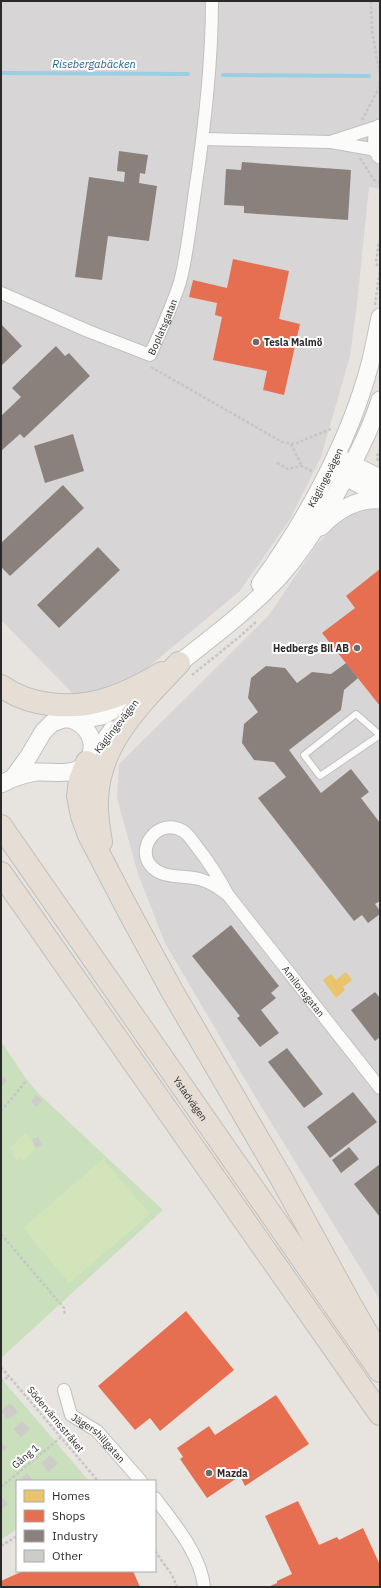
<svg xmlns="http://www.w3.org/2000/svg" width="381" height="1588" font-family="'IBM Plex Sans',sans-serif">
  <rect width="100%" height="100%" fill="#e7e4e0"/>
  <g fill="#d8d5d7">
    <polygon points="1,1 380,1 380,189 369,187 357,304 350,356 321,457 290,519 240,591 140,674 110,693 78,699 1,620"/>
    <polygon points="380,507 380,1300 253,1093 165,943 138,874 117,798 119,764 269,615 317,544 337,525 351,515 370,508"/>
  </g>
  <g fill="#cae0bc">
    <polygon points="1,1041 26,1079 39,1094 163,1210 1,1358"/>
    <polygon points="1,1378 89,1481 17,1481 17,1529 1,1540"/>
  </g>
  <g fill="#d3e3ba">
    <polygon points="25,1133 31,1139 35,1149 24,1160 20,1157 17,1160 13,1155 15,1152 10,1148"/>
    <polygon points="103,1159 150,1214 69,1283 23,1228"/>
  </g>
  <polygon fill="#e9c46a" points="346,972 352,980 343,987 345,990 336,998 323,980 331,974 336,980"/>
  <g fill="#e76f51">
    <polygon points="233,259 289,271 279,319 300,324 284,395 263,390 267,371 213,360 222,317 215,315 217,303 189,297 193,280 227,288"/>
    <polygon points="380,569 380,706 322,633 355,608 346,596"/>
    <polygon points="186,1311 234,1370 160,1431 150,1418 135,1430 98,1386"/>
    <polygon points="276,1395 309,1444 245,1486 240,1476 207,1498 180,1459 183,1457 177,1448 209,1426 215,1435"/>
    <polygon points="298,1501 319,1545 337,1537 339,1540 363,1528 380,1565 380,1587 268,1587 277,1583 277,1581 292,1574 265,1516"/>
    <polygon points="23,1571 133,1571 140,1587 2,1587 1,1581"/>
  </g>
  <g fill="#8a817c">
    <polygon points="119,151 148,155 145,174 140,173 139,183 157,186 149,241 108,236 102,280 75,277 89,177 124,182 125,172 117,171"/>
    <polygon points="242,162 351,170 348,220 244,213 244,206 224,205 226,169 241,170"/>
    <polygon points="1,324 22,346 1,366"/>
    <polygon points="56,346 65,356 69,353 90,376 24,438 20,434 1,451 1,416 21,397 12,388"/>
    <polygon points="73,434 84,471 45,483 34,446"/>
    <polygon points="63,485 84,508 10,576 1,567 1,543"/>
    <polygon points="98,547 120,570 59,628 37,605"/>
    <polygon points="346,663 358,678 344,690 341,710 289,750 321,793 351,769 369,792 361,798 380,823 380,901 375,904 380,911 380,914 368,923 362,915 354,921 258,798 286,777 274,762 254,760 242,743 244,724 258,712 248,698 251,678 266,666 285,668 297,683 312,672 331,674"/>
    <polygon points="231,925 279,986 271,993 276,998 261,1010 279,1033 260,1047 237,1018 240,1016 192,956"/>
    <polygon points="375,992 380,998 380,1037 375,1041 351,1010"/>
    <polygon points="287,1048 323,1094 304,1108 268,1062"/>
    <polygon points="353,1092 377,1122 330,1158 307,1127"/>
    <polygon points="349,1147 359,1159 341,1173 332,1160"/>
    <polygon points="380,1164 380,1217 354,1184"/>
  </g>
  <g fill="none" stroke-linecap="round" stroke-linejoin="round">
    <g stroke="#99cee3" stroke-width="4">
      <polyline points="1,73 188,74"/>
      <polyline points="223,75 369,76"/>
    </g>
  </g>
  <g fill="#ceccc9">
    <polygon points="1,1075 7,1080 1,1087"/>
    <polygon points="36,1095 42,1100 37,1107 31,1102"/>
    <polygon points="38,1137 42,1145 36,1148 32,1139"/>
    <polygon points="10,1403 18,1412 8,1420 1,1411"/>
    <polygon points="22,1421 30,1429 21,1437 13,1429"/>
    <polygon points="1,1442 7,1448 1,1453"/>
    <polygon points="50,1455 58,1464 48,1472 41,1463"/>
    <polygon points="27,1473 33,1481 18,1481"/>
    <polygon points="1,1496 8,1504 1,1510"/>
  </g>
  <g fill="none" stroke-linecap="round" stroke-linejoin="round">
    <g stroke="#c1c0c0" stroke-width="8">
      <polyline id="lane" points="380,735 320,776 304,755 356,714 380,735 380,736"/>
    </g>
    <g stroke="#c1c0c0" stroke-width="14">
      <g id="street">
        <polyline points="203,139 331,142 371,149 380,154"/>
        <polyline points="333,141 380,126"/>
        <path id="s1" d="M 1,293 L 88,331 L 150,355 C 161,331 172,307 180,282 C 187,255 190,226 194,198 C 204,133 212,67 212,1"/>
        <path id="s2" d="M 228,895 C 219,888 211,882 199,879 C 184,875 165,879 153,868 C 133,850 158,816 183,831 C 189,835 193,841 197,847 C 209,862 219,878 228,895 L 380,1088"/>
        <path id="s3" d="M 64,1390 L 71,1415 L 97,1431 L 141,1481"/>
        <path d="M 155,1498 C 174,1523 201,1555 204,1587"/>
      </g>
    </g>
    <g stroke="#c1c0c0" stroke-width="19">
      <g id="secondary">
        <path d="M 380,128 C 375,137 376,146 380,155"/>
        <polyline points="343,460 380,478"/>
        <polyline points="335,472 380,495"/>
        <path d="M 321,527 C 336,511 357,498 380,500"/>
        <path id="s4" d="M 260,584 C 306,521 350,440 370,364 C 374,348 377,332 380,317"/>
        <path d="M 169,671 C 207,641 247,612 280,576 C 301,552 319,524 335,496 C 352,465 369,434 380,400"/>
        <path d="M 71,719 C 89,726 97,742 89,760"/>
        <polyline points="13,778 29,756 43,732 52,723 63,719 86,719 102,716 137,696"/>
        <path d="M 1,784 C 12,778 24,774 36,772 C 51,771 70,776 82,767 C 95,758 103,742 112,730"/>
      </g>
    </g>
    <g stroke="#bfbfbd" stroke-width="24">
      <g id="highway">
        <path d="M 1,686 C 30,707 73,710 107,699 C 127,693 145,683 162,673"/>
        <polyline points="87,762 80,780 78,796 82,816 89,835 128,910 172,991 280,1176 349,1302 380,1356"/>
        <path id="s5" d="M 1,826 L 380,1371"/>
        <path d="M 101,842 C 99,828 96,814 97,799 C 99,742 142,702 179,663"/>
        <polyline points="1,873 380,1414"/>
      </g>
    </g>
    <g stroke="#c6c6c5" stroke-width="2.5" stroke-dasharray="3 2" stroke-linecap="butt">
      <polyline points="371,1 372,31 380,76"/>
      <polyline points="362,120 379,88 380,79"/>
      <polyline points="360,158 374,180 380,182"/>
      <polyline points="375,305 380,269 376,263 379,241"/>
      <polyline points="151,367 282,442 294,444 331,429"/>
      <polyline points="291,444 302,466"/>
      <polyline points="378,461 377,456 380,450"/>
      <polyline points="277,463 288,469 302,466 313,472"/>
      <polyline points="192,675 238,638 257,621"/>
      <polyline points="1,1111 27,1080"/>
      <polyline points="1,1234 64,1308 65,1315"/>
      <polyline points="1,1367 98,1481"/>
      <polyline points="1,1382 9,1376"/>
      <polyline points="1,1487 60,1438"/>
      <polyline points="1,1546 17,1536"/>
      <polyline points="155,1551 172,1575 177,1587"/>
    </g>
    <use href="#lane" stroke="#fbfbfa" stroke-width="6"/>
    <use href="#street" stroke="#fbfbfa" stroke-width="12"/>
    <use href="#secondary" stroke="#fbfbfa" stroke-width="17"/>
    <use href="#highway" stroke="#e6ddd5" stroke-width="22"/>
  </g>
  <g fill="#6c6b6a" stroke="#fff" stroke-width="1.5">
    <circle cx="256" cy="342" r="4"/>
    <circle cx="357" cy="648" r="4"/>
    <circle cx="209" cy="1473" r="4"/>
  </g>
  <g text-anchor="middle" stroke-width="4" stroke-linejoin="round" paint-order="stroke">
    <g font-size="10" fill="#2a2a2a" stroke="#fff">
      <text dy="4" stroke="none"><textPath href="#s1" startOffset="192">Boplatsgatan</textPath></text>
      <text dy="4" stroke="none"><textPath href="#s4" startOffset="125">Käglingevägen</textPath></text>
      <text transform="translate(116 726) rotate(-52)" y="4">Käglingevägen</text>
      <text dy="4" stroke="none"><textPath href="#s2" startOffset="352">Amilonsgatan</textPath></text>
      <text dy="4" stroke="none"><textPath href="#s5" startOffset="332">Ystadvägen</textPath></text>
      <text transform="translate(56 1419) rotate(50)" y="4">Södervärnsstråket</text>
      <text dy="4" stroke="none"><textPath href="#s3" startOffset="62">Jägershillgatan</textPath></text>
      <text transform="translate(25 1456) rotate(-40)" y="4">Gång 1</text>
    </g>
    <g font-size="10" font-weight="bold" fill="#2a2a2a" stroke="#fff" text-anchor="start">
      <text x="264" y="346">Tesla Malmö</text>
      <text x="349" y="652" text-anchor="end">Hedbergs Bil AB</text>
      <text x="217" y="1477">Mazda</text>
    </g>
    <g font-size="11" font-style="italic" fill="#19648e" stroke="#fff">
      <text x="94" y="68">Risebergabäcken</text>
    </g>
  </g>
  <rect width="381" height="1588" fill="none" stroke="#2a2a2a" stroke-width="4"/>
  <rect x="16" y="1480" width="140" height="92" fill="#ffffff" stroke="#aaaaaa"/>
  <rect x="24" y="1490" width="20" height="12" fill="#e9c46a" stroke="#aaaaaa"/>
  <text x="52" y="1500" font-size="12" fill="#2a2a2a">Homes</text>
  <rect x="24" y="1510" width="20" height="12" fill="#e76f51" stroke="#aaaaaa"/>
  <text x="52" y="1520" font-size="12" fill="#2a2a2a">Shops</text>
  <rect x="24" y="1530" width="20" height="12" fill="#8a817c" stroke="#aaaaaa"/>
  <text x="52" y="1540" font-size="12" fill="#2a2a2a">Industry</text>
  <rect x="24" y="1550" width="20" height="12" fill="#ceccc9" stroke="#aaaaaa"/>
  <text x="52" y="1560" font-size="12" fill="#2a2a2a">Other</text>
</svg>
